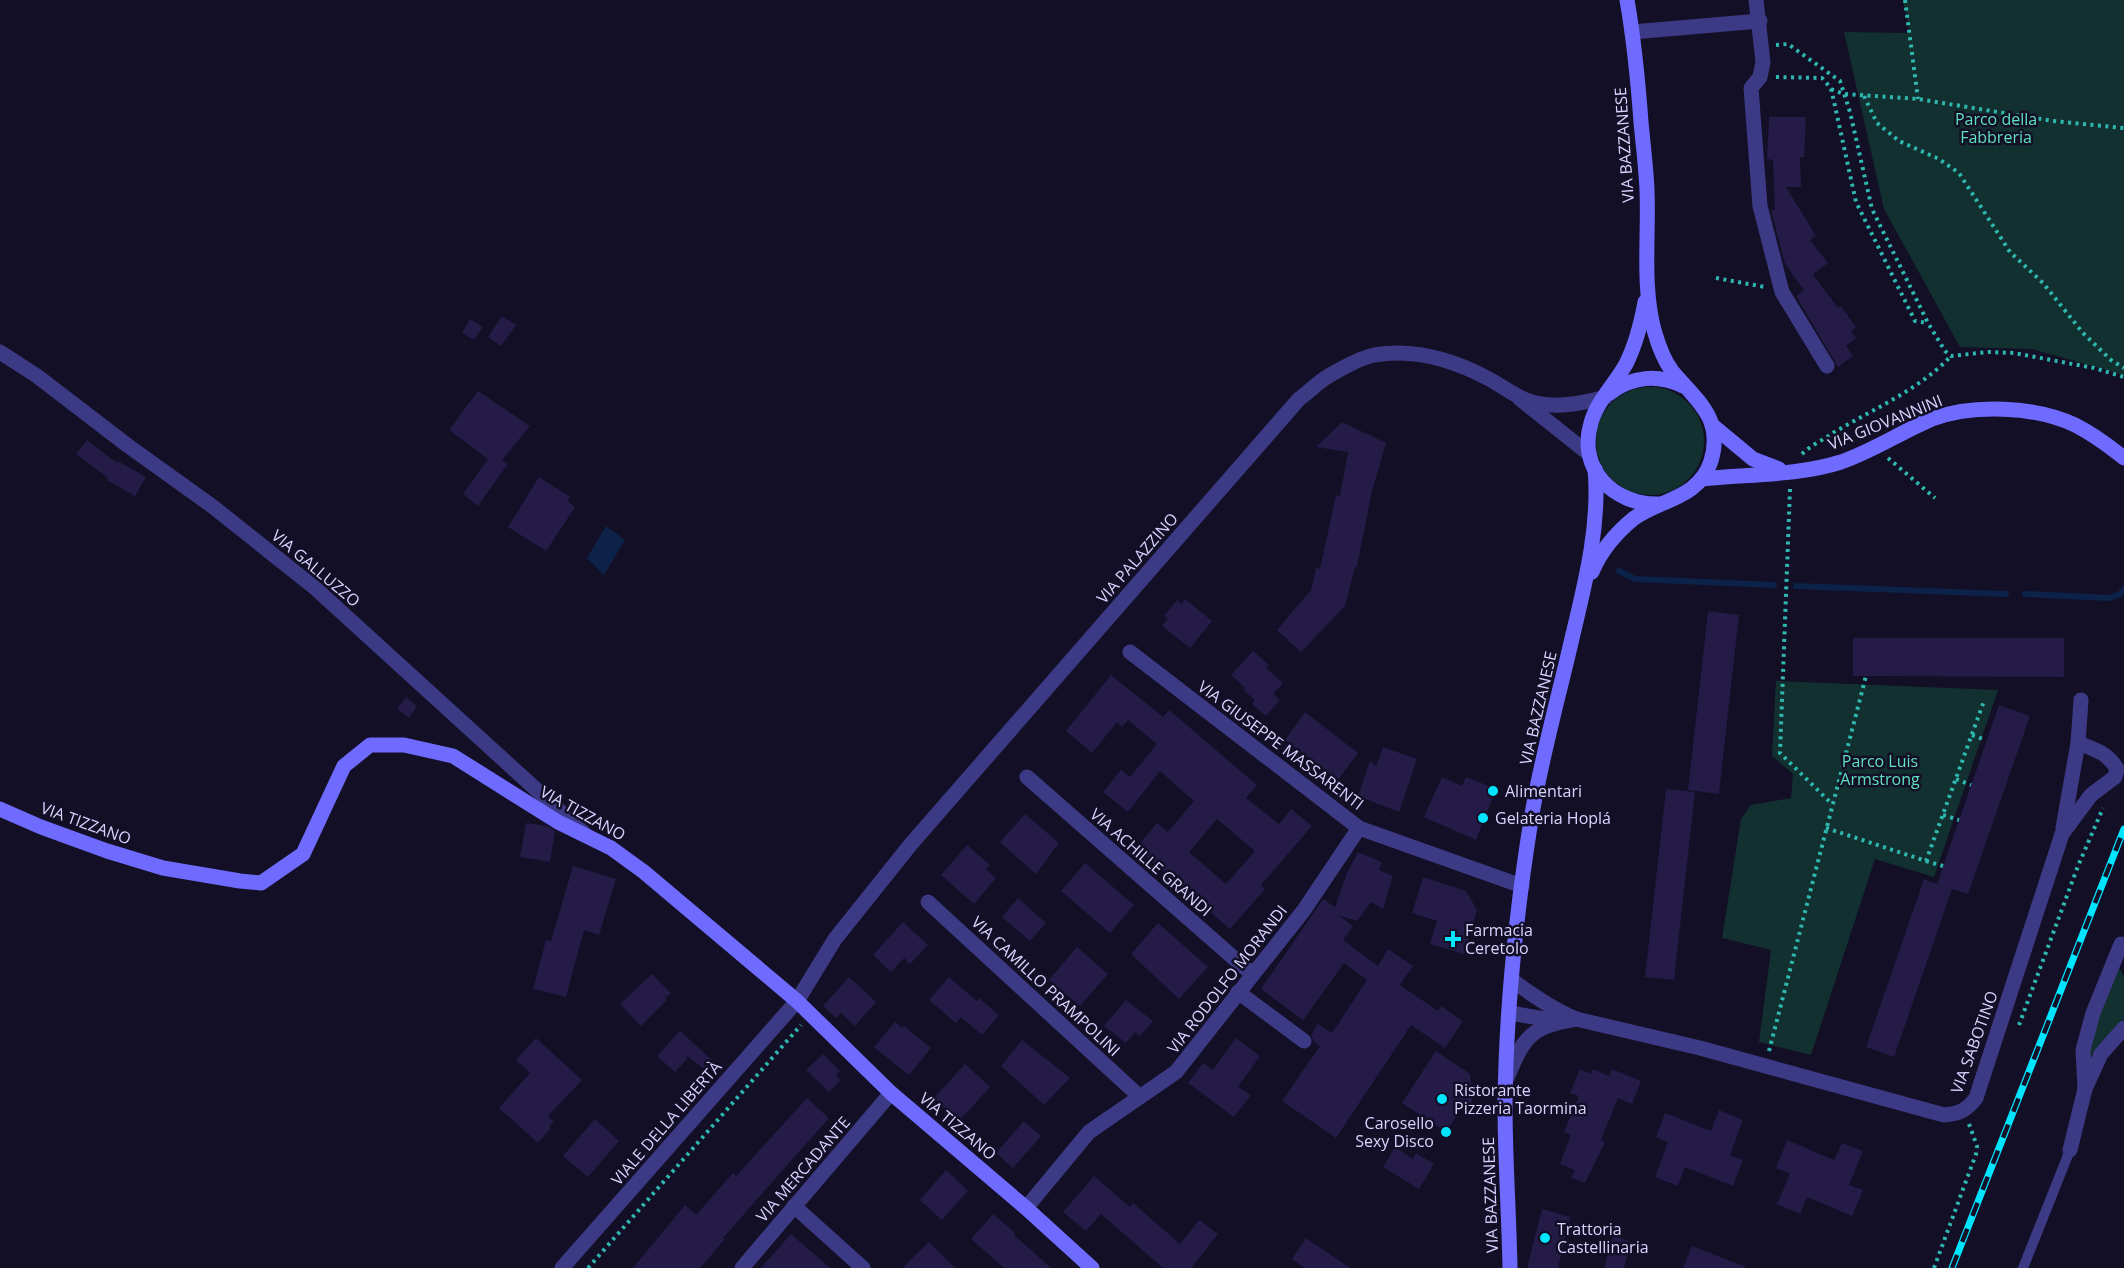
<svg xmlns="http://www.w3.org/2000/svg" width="2124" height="1268" font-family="'Open Sans',sans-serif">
  <rect width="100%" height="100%" fill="#130f26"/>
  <g fill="#12302f">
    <polygon points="1903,0 2124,0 2124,375 2032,349 1960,347 1884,209 1844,32 1910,33"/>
    <circle cx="1650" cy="441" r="54"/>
    <polygon points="1776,681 1998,690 1934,877 1875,859 1811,1055 1759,1042 1771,950 1722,938 1741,819 1751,805 1791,798 1793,774 1772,756"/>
    <polygon points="2118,966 2124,976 2124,1019 2088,1059 2099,1015"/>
  </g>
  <polygon fill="#0c2248" points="606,526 625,540 604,575 587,558"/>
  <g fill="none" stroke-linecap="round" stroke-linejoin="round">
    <g stroke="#0c2248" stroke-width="6">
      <polyline points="1619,571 1635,579 1774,585"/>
      <polyline points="1796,586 2006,594"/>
      <polyline points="2025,594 2109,598 2120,594 2124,589"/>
    </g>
  </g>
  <g fill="#241b47" fill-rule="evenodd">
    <polygon points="1769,117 1806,117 1804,157 1800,157 1801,187 1786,187 1816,236 1810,240 1828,263 1813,274 1838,308 1841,306 1856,327 1851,331 1856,338 1846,346 1853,356 1838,367 1796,296 1804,290 1785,264 1771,210 1775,210 1773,160 1767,159"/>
    <polygon points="502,316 516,325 501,346 488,337"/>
    <polygon points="470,319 483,327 474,340 462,333"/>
    <polygon points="478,391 530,426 502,460 508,464 478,506 463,494 488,459 449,430"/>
    <polygon points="1342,422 1386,443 1372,491 1357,567 1355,567 1345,606 1301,652 1277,630 1311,590 1316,568 1320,569 1336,495 1340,496 1348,452 1316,447"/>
    <polygon points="87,440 117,463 118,461 146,477 135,496 107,480 108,478 76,454"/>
    <polygon points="539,477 570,497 567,501 575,507 546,551 508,527"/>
    <polygon points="1185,599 1212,621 1190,648 1162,626 1168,619 1164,616 1177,600 1182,604"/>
    <polygon points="1708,611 1739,615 1719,794 1688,790"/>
    <polygon points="1853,638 2064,638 2064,677 1853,676"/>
    <polygon points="1253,651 1269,665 1266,668 1283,683 1273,694 1280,700 1266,716 1252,704 1255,700 1243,690 1245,688 1231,675"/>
    <path d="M 1111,675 L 1163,717 L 1169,710 L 1257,785 L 1246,798 L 1279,824 L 1291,809 L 1312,826 L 1261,885 L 1265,889 L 1230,929 L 1136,848 L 1157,823 L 1168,832 L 1194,801 L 1160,771 L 1128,812 L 1103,792 L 1121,770 L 1130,777 L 1157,744 L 1128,720 L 1122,727 L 1117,722 L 1092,753 L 1066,731 ZM 1217,819 L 1255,851 L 1226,884 L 1189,852 Z"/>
    <polygon points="406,697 417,706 409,718 397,709"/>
    <polygon points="1999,705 2030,716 1968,894 1952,889 1894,1057 1866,1047 1924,879 1937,884"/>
    <polygon points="1305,712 1358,753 1338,780 1285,740"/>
    <polygon points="1383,747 1417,759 1399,812 1358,796 1370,761 1376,766"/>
    <polygon points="1442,777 1462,786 1466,777 1496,789 1476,840 1424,817"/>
    <polygon points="1666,789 1695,792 1674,980 1645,977"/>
    <polygon points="1025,814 1059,843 1036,874 1000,842"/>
    <polygon points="526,823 547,826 555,831 550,862 520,857"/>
    <polygon points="967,845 990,865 986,869 996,878 974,904 941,875"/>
    <polygon points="1358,852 1382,862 1379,870 1393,876 1383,909 1371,902 1357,921 1338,915 1353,926 1343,940 1378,966 1388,949 1413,966 1400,985 1438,1011 1441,1006 1463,1021 1445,1048 1411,1025 1336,1138 1282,1101 1320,1046 1314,1042 1311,1035 1318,1024 1332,1033 1367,980 1344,963 1303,1020 1261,989 1323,899 1335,907 1347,873"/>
    <polygon points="1085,863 1134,905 1110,933 1061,891"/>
    <polygon points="573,866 616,879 599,935 584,930 566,997 533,989 546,940 551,941"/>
    <polygon points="1423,877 1466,891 1477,910 1464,954 1430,944 1437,921 1412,913"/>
    <polygon points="1018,898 1046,923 1030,941 1002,917"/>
    <polygon points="903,922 928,945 910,964 904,958 891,972 873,955"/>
    <polygon points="1158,923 1208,967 1179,999 1131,954"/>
    <polygon points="1077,947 1108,974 1080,1006 1049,980"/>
    <polygon points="652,974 671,993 665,998 667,1000 641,1026 620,1004"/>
    <polygon points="849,977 876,1002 855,1026 841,1013 836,1018 823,1006"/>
    <polygon points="949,977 977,1001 979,998 999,1015 982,1035 961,1017 956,1023 929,1000"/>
    <polygon points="1126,1000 1153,1021 1140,1036 1135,1032 1126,1043 1104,1026"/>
    <polygon points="895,1022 902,1028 904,1026 931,1048 909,1075 874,1047"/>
    <polygon points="680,1031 712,1060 704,1069 685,1054 688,1058 675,1072 657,1056"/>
    <polygon points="536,1038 582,1080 548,1116 554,1121 549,1126 551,1128 538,1143 499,1108 530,1073 516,1060"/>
    <polygon points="1236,1038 1260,1056 1238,1087 1251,1095 1234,1117 1188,1083 1203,1063 1213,1070"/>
    <polygon points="1022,1040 1070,1078 1044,1105 1001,1066"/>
    <polygon points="1436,1051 1470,1074 1473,1112 1460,1111 1446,1132 1402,1103"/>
    <polygon points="823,1054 840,1071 836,1075 841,1080 829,1092 806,1070"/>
    <polygon points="965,1064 990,1087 959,1121 934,1098"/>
    <polygon points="1580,1069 1591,1074 1593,1069 1609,1076 1612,1069 1641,1081 1632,1104 1618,1098 1601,1140 1605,1142 1585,1183 1571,1178 1575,1170 1560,1164 1571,1135 1564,1132 1579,1096 1570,1093"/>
    <polygon points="807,1098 829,1118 723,1238 725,1239 700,1268 633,1268 685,1205 696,1215 733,1173 736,1176"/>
    <polygon points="1719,1110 1743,1120 1730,1155 1743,1160 1733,1186 1685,1167 1678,1186 1655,1177 1668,1142 1656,1137 1665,1113 1711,1131"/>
    <polygon points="595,1119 619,1141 588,1177 563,1156"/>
    <polygon points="1024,1121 1041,1136 1013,1168 996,1153"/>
    <polygon points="1787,1140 1834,1160 1842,1143 1863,1151 1849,1185 1863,1190 1852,1216 1807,1197 1800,1214 1777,1204 1790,1174 1776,1168"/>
    <polygon points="1395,1147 1413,1159 1416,1153 1434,1164 1419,1189 1383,1167"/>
    <polygon points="946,1170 968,1191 942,1220 920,1200"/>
    <polygon points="1094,1176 1130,1207 1133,1203 1180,1244 1199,1220 1218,1234 1191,1268 1163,1268 1101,1214 1086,1231 1063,1212"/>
    <polygon points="1542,1209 1570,1217 1558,1268 1527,1268"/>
    <polygon points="993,1214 1015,1233 1014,1235 1051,1268 1004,1268 971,1239"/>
    <polygon points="791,1234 830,1268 761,1268"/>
    <polygon points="1613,1236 1631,1242 1624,1268 1604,1268"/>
    <polygon points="1306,1238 1350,1268 1305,1268 1292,1259"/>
    <polygon points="929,1242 955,1268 902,1268"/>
    <polygon points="1692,1246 1746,1267 1745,1268 1683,1268"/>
  </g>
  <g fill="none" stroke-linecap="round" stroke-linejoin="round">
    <g stroke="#2fb8b0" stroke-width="4" stroke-dasharray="3 4.5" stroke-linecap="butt">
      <polyline points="1905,0 1918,99"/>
      <polyline points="1776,45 1788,44 1840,81 1850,112 1872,209 1928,323 1945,351 1951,356 1988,352 2014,353 2094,368 2124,377"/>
      <polyline points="1776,77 1822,78 1831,88 1856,202 1915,321 1928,323"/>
      <polyline points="1831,89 1844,94 1918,99 2053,121 2124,128"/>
      <polyline points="1864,96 1877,123 1899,141 1939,159 1959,173 2010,252 2043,283 2083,333 2111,360 2124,368"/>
      <polyline points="1716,278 1765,287"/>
      <path d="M 1802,454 C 1810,446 1823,440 1833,433 C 1873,409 1919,390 1951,356"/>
      <polyline points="1888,458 1935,498"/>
      <polyline points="1790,489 1780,753 1832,804"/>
      <polyline points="1972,735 1986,740"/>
      <polyline points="1956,779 1971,785"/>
      <polyline points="1943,815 1959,820"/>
      <polyline points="1826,828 1926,861 1984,701"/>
      <polyline points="1926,861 1943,866"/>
      <polyline points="2019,1025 2078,866 2103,808"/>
      <polyline points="1769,1051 1866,676"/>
      <polyline points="588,1268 801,1025"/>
      <polyline points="1934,1268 1976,1154 1977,1146 1969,1124"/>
    </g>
    <polyline stroke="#3d3a85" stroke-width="10" points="2023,1268 2070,1150"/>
    <g stroke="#3d3a85" stroke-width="15">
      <polyline points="1756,0 1763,62 1760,77 1751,88 1760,206 1782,292 1827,366"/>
      <polyline points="1632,32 1760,21"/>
      <polyline points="0,352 37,376 127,445 212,506 315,588 584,833"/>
      <polyline points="1520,399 1589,454"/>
      <polyline points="1130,652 1359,828 1522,886"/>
      <polyline points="1027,777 1252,974"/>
      <polyline points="2063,828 2078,743 2081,700"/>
      <polyline points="928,902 1139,1096"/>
      <polyline points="1238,992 1304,1041"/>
      <polyline points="1510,1013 1557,1021"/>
      <path d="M 1576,1019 L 1700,1048 L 1944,1115 C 1959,1114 1967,1110 1976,1098 L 2062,834 L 2091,795 L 2115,777 L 2117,769 C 2108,753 2094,749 2078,743"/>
      <path d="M 1507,1078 C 1524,1037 1530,1027 1576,1019 C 1552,1009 1532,995 1512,980"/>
      <polyline points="2085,1089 2083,1050 2093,1013 2121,944"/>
      <polyline points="2070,1150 2085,1089 2101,1054 2124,1028"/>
      <polyline points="794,1206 863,1268"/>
      <polyline points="1026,1208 1089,1132 1176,1072 1304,910 1359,828"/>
      <path d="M 562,1268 L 797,1001 L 835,939 L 911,844 L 1299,399 C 1310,391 1320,380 1332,374 C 1344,367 1361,358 1374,355 C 1414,348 1454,360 1489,379 C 1511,391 1523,404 1551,405 C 1570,406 1588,402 1606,397"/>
      <polyline points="742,1268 891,1093"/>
    </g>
    <g stroke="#6f6bff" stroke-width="15">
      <path d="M 1645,302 C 1641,324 1636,344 1626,364 C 1615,384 1597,401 1591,423 C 1577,469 1614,505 1658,504"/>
      <path d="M 1610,393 C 1632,376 1658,374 1683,386"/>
      <polyline points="1712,425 1753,459 1779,469"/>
      <path d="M 1701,479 C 1747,474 1797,476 1841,462 C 1873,451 1901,432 1932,419 C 1973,404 2035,406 2075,425 C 2093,434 2109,446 2124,458"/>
      <path d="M 1592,572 C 1601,550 1615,534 1633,519 C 1660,499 1699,499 1711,461 C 1724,418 1696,400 1672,371 C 1663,359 1658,344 1654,330 C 1642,285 1649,236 1647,190 C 1646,167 1643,144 1641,122 C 1638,81 1634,40 1627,0"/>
      <polyline points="0,809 41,827 107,851 163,868 240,881 261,883 303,854 344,766 370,745 404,745 453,756 558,822 611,848 644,872 797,1001 891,1093 1026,1208 1092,1268"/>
      <path d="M 1510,1268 C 1509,1214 1505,1159 1505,1105 C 1506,1010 1516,914 1531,820 C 1541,758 1559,696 1573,634 C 1586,580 1600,524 1595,469"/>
    </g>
    <g stroke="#00e5ff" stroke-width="7">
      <polyline id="rail" points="1952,1268 2124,829"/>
    </g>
    <use href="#rail" stroke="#130f26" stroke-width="4.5" stroke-dasharray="14" stroke-linecap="butt"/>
  </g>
  <g fill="#00e5ff" stroke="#130f26" stroke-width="2">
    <circle cx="1493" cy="791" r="6"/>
    <circle cx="1483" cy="818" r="6"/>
    <path d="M1450 930h6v6h6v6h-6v6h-6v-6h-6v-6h6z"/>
    <circle cx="1442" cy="1099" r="6"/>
    <circle cx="1446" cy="1132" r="6"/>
    <circle cx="1545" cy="1238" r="6"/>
  </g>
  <g text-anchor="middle" stroke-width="5" stroke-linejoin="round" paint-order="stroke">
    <g font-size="16" fill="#5fe0c0" stroke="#130f26">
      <text x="1996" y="125">Parco della<tspan x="1996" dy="18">Fabbreria</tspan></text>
      <text x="1880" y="767">Parco Luis<tspan x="1880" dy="18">Armstrong</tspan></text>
    </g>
    <g font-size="16" fill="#d9d4ff" stroke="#130f26">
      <text transform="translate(1624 145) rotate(-94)" y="6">VIA BAZZANESE</text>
      <text transform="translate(1885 422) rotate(-22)" y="6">VIA GIOVANNINI</text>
      <text transform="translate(1137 558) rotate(-49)" y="6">VIA PALAZZINO</text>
      <text transform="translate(316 568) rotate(40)" y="6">VIA GALLUZZO</text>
      <text transform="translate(1538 708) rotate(-77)" y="6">VIA BAZZANESE</text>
      <text transform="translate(1281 745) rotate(37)" y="6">VIA GIUSEPPE MASSARENTI</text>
      <text transform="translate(583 813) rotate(29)" y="6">VIA TIZZANO</text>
      <text transform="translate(86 823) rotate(20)" y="6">VIA TIZZANO</text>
      <text transform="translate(1151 862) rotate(41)" y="6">VIA ACHILLE GRANDI</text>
      <text transform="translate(1227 979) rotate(-52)" y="6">VIA RODOLFO MORANDI</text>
      <text transform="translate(1046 986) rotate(43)" y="6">VIA CAMILLO PRAMPOLINI</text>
      <text transform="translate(1974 1042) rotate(-70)" y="6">VIA SABOTINO</text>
      <text transform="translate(666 1123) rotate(-49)" y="6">VIALE DELLA LIBERTÀ</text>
      <text transform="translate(958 1126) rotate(40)" y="6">VIA TIZZANO</text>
      <text transform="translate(803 1169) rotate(-49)" y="6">VIA MERCADANTE</text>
      <text transform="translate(1490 1195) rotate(-92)" y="6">VIA BAZZANESE</text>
    </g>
    <g font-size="16" fill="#d9d4ff" stroke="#130f26" text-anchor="start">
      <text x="1505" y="797">Alimentari</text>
      <text x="1495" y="824">Gelateria Hoplá</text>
      <text x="1465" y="936">Farmacia<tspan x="1465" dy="18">Ceretolo</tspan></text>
      <text x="1454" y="1096">Ristorante<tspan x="1454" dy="18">Pizzeria Taormina</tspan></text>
      <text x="1434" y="1129" text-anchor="end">Carosello<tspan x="1434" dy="18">Sexy Disco</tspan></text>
      <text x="1557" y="1235">Trattoria<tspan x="1557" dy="18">Castellinaria</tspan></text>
    </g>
  </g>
</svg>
